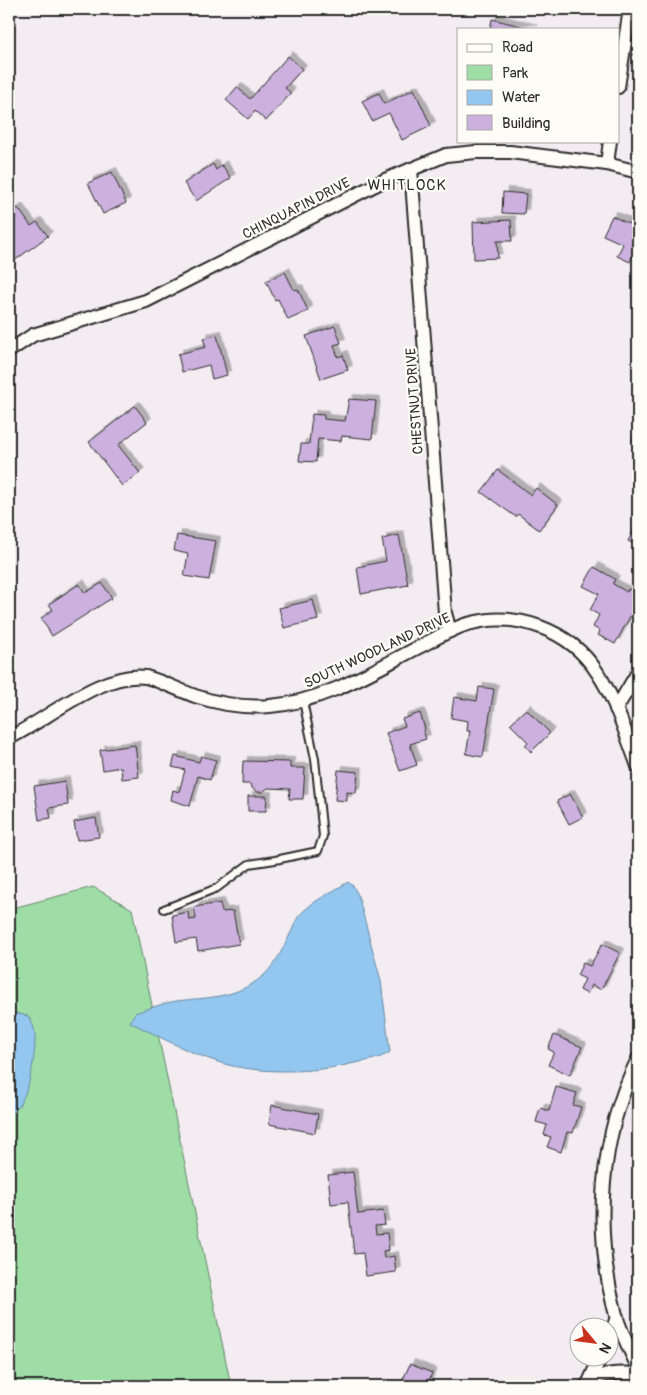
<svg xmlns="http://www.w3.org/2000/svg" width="647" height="1395" font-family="Pangolin,sans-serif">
  <defs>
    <filter id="shadow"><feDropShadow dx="4.5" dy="-4.5" stdDeviation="0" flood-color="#0004"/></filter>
  </defs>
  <rect width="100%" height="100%" fill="#f3edf2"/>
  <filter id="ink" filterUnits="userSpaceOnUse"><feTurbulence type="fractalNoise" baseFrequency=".02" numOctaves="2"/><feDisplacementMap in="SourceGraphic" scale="10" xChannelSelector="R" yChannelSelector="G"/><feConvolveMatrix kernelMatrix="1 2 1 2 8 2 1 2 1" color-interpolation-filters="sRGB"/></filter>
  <g filter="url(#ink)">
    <polygon fill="#9edda6" stroke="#648468" points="93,887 132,909 231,1386 9,1386 9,909"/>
    <g fill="#93c7f0" stroke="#6989a1">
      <path d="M 348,882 L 353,886 L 358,895 L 381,981 L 390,1052 C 379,1060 364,1061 350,1064 C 314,1073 257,1074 221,1063 C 189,1053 160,1037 130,1022 L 135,1013 C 148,1009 163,1003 176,1001 C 209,997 235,999 263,976 C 275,965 283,949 290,934 C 293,929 295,922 298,917 C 310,902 332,892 348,882 Z"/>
      <path d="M 15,1013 L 28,1016 C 31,1021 35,1028 35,1034 C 36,1054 29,1106 9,1114 L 9,1018 Z"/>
    </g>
    <g fill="#ccb0de" stroke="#2b2b2b" filter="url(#shadow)">
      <polygon points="492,19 533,29 490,29"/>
      <polygon points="288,56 302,69 285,88 291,93 266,121 255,111 248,119 226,100 237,87 250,99"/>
      <polygon points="414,89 431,126 402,140 389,113 372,121 362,101 379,93 384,104"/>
      <polygon points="213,164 216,170 222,165 231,178 196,201 184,183"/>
      <polygon points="112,172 126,203 103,214 88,183"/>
      <polygon points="503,192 526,194 524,214 502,213"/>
      <polygon points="18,208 31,226 37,222 48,236 14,261 9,254 9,215"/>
      <polygon points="612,216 638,228 638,250 636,249 630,262 617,256 623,244 603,235"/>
      <polygon points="511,220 512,241 497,241 498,258 474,259 473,222"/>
      <polygon points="285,272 294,290 298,289 308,311 288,320 278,299 275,300 266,281"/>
      <polygon points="335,326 341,343 334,345 338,357 343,355 348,370 321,379 306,336"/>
      <polygon points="217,335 227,375 212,379 209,365 182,372 178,354 206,347 203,338"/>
      <polygon points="349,399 376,401 372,439 342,436 341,441 318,439 316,462 299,461 301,444 309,444 312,414 324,415 324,419 345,421"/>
      <polygon points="135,406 147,422 118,445 140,473 122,486 89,442"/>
      <polygon points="638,420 638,443 632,441"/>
      <polygon points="638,448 638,473 631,471"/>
      <polygon points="498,470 531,495 536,488 558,505 539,530 518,514 516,517 481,492"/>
      <polygon points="637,524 638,524 638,555 632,552 636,545 628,541"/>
      <polygon points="177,535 216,541 209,580 184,576 188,554 174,551"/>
      <polygon points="399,535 408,585 361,594 357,567 386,561 382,539"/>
      <polygon points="594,567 615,579 613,584 627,592 628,589 638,594 638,602 615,644 598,635 600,631 593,627 599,615 590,610 599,594 583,586"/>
      <polygon points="102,583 112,598 52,636 41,618 53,610 49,604 79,584 85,593"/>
      <polygon points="313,600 318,620 284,628 279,608"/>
      <polygon points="479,687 494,689 483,757 466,754 470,731 467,731 468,721 451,718 454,697 477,701"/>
      <polygon points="526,709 550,733 531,752 525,745 528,742 510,724"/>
      <polygon points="420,713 425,729 423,730 426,739 410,744 417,765 400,771 386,733 405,726 402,719"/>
      <polygon points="135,745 139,777 122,779 121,767 103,770 100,750"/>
      <polygon points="175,756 199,762 201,756 216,760 210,780 198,776 190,806 171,800 173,790 179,792 185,770 172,767"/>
      <polygon points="243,761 290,762 290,768 305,768 303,799 289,799 290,789 268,788 262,792 257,792 252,788 250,784 242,784"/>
      <polygon points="338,770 358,772 356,793 347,792 347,801 335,800"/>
      <polygon points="65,781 68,805 49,808 51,818 39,820 34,786"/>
      <polygon points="570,794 583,817 569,824 557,801"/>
      <polygon points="248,796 267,796 266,811 248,811"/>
      <polygon points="96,818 99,837 77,840 74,822"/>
      <polygon points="220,903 222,912 233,911 239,944 198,951 196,939 176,942 172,915 188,912 189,920 196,919 194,907"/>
      <polygon points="602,944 620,953 601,990 592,985 587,994 580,990 585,979 577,975 583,963 590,966"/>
      <polygon points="554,1035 582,1047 570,1075 548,1065 554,1052 548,1049"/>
      <polygon points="556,1087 577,1093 573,1105 581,1107 573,1133 567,1132 561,1152 547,1147 551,1137 544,1135 547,1125 536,1122 540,1108 549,1111"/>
      <polygon points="272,1105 318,1114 315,1133 269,1124"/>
      <polygon points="353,1172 358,1214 383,1211 385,1225 375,1226 376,1234 387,1233 389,1250 383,1251 384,1258 394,1256 396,1272 366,1276 363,1253 354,1254 348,1202 331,1204 328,1175"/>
      <polygon points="410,1364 432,1373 427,1386 400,1386"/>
    </g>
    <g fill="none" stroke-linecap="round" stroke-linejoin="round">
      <g stroke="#2b2b2b" stroke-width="10">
        <polyline id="lane" points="164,909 217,888 249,864 275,860 318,851 323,836 315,759 303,701"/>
      </g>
      <g stroke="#2b2b2b" stroke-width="16">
        <g id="street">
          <polyline points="618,87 630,9"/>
          <polyline points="607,164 610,141"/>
          <polyline points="411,169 445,613 450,631"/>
          <polyline points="9,351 33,335 146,301 385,180 446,155 476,152 510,152 607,164 638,172"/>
          <polyline points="616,709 638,672"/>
          <path d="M 9,738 C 48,719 102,671 146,677 C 163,682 179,690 195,696 C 219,704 245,708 270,706 C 323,702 371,672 417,648 C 433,640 450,629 468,624 C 516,610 570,630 597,672 C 616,700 626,735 638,766"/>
          <path d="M 638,1059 C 599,1137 593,1231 616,1315 C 621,1333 630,1350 638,1367"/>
          <polyline points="610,1337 617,1317"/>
          <polyline points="590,1380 600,1358"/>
          <path d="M 586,1386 C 595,1372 622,1373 638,1374"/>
        </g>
      </g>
      <use href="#lane" stroke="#fdfcf7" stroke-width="6"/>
      <use href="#street" stroke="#fdfcf7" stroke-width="12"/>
    </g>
  </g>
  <g text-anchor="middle" stroke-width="4.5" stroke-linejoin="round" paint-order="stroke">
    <g font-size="14" fill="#2b2b2b" stroke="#fdfcf7">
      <text transform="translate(296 208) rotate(-27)" y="5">CHINQUAPIN DRIVE</text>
      <text transform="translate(414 401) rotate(-94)" y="5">CHESTNUT DRIVE</text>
      <text transform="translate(377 650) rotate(-25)" y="5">SOUTH WOODLAND DRIVE</text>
    </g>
    <g font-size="15" letter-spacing="1" fill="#2b2b2b" stroke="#fdfcf7">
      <text x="407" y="190">WHITLOCK</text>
    </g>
  </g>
  <rect width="647" height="1395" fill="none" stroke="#fdfcf7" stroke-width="30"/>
  <rect x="15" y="15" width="617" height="1365" fill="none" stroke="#2b2b2b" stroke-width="2" filter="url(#ink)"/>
  <rect x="457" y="28" width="162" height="115" fill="#fdfcf7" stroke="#a9a8a5"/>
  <rect x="467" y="44" width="25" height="8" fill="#fdfcf7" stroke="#a9a8a5"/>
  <text x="502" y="52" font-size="15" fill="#2b2b2b">Road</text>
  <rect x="467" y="65" width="25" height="15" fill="#9edda6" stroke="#a9a8a5"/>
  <text x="502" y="78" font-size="15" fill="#2b2b2b">Park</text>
  <rect x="467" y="90" width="25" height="15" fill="#93c7f0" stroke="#a9a8a5"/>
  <text x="502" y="102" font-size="15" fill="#2b2b2b">Water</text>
  <rect x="467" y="115" width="25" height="15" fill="#ccb0de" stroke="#a9a8a5"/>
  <text x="502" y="128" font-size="15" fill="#2b2b2b">Building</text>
  <g transform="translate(594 1342) rotate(119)"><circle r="24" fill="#fdfcf7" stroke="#a9a8a5"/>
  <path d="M0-4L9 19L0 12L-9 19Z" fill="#c8321e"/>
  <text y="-8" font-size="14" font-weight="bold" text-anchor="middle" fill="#2b2b2b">N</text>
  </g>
</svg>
